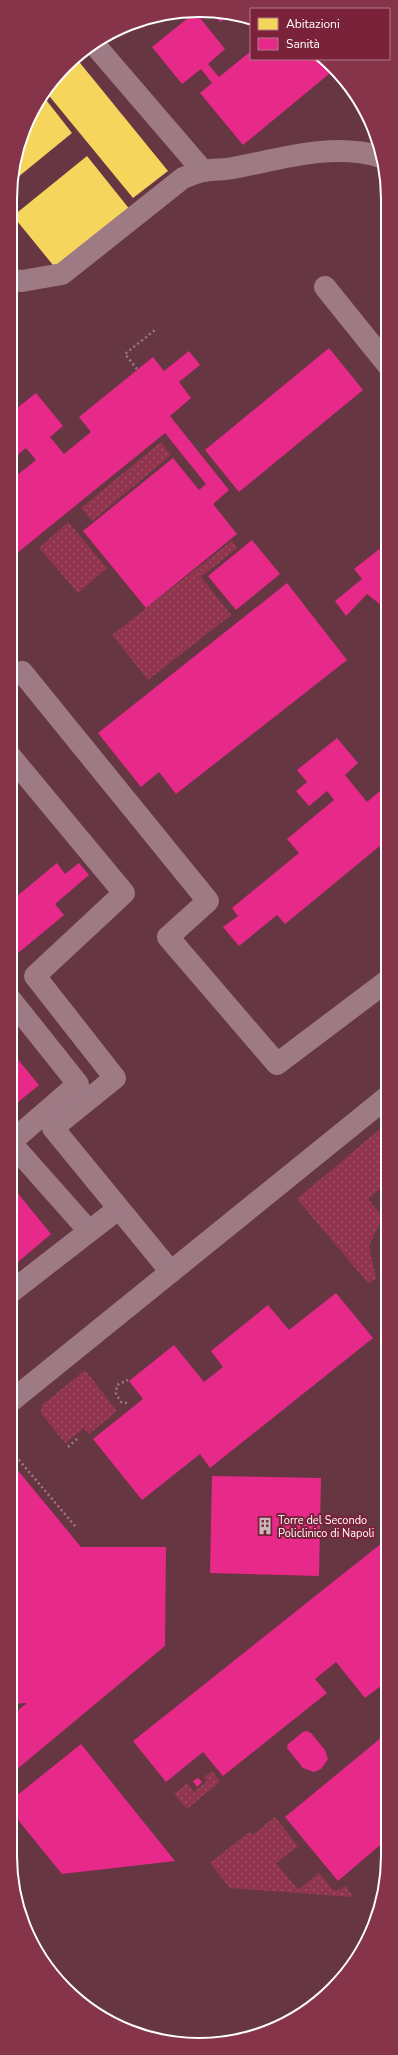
<svg xmlns="http://www.w3.org/2000/svg" width="398" height="2055" font-family="'Nunito Sans',sans-serif">
  <defs>
    <pattern id="grass-dots" width="8" height="8" patternUnits="userSpaceOnUse"><rect width="8" height="8" fill="#91354f"/><path d="M2 2h.1M6 6h.1" fill="none" stroke="#a25369" stroke-width="1.8" stroke-linecap="round"/></pattern>
  </defs>
  <rect width="100%" height="100%" fill="#663643"/>
  <g fill="url(#grass-dots)">
    <polygon points="161,442 171,455 92,521 81,508"/>
    <polygon points="68,522 107,568 78,593 39,548"/>
    <polygon points="232,541 237,548 201,577 231,615 148,680 112,635"/>
    <polygon points="387,1123 387,1183 368,1199 383,1217 369,1245 376,1279 368,1283 297,1199"/>
    <polygon points="85,1370 117,1411 89,1434 84,1428 65,1443 41,1413 42,1405"/>
    <polygon points="212,1771 220,1782 187,1809 174,1794 187,1783 194,1792 207,1781 204,1777"/>
    <polygon points="275,1817 298,1846 276,1863 298,1890 319,1873 333,1890 337,1891 346,1886 353,1897 230,1888 210,1863 249,1832 252,1835"/>
  </g>
  <g fill="#f6d55c">
    <polygon points="76,58 168,171 133,198 46,92"/>
    <polygon points="43,96 72,133 12,182 12,175 35,105"/>
    <polygon points="87,156 131,211 57,270 13,216"/>
  </g>
  <g fill="#e7298a">
    <polygon points="212,12 223,12 231,14 220,22"/>
    <polygon points="196,13 225,49 208,64 219,77 251,51 251,59 324,59 335,69 243,145 200,93 212,83 201,69 182,84 152,47 193,14"/>
    <polygon points="329,348 363,390 239,492 205,450"/>
    <polygon points="189,351 200,365 179,382 191,398 170,416 229,490 213,504 237,534 146,608 83,531 173,458 199,490 206,484 165,433 11,558 11,480 36,460 26,448 11,460 11,413 36,393 63,426 50,437 64,454 91,432 79,417 153,357 164,371"/>
    <polygon points="252,540 280,574 236,610 208,576"/>
    <polygon points="387,543 387,599 381,605 367,594 346,616 335,601 362,579 354,569"/>
    <polygon points="287,583 347,660 176,794 159,772 141,787 98,733"/>
    <polygon points="337,738 358,763 345,775 367,802 387,785 387,840 285,924 277,915 239,946 223,927 238,916 232,908 299,853 287,839 334,800 327,791 309,806 296,791 307,782 297,770"/>
    <polygon points="57,863 65,874 79,863 89,875 55,904 64,915 11,959 11,901"/>
    <polygon points="11,1051 39,1085 11,1108"/>
    <polygon points="11,1185 51,1234 11,1268"/>
    <polygon points="336,1293 373,1338 210,1468 200,1454 142,1500 93,1439 143,1399 129,1381 174,1345 204,1382 223,1367 211,1351 268,1305 289,1330"/>
    <polygon points="10,1461 81,1547 166,1547 165,1646 10,1775 10,1717 27,1703 10,1704"/>
    <polygon points="212,1476 321,1478 319,1576 210,1573"/>
    <polygon points="387,1539 387,1681 365,1698 336,1662 315,1679 327,1693 223,1776 203,1752 166,1782 133,1741"/>
    <polygon points="307,1731 311,1733 325,1750 328,1759 321,1769 314,1772 303,1768 287,1748 288,1744 303,1732"/>
    <polygon points="387,1733 386,1840 338,1881 285,1817"/>
    <polygon points="81,1744 175,1861 62,1874 10,1810 10,1801"/>
    <polygon points="198,1778 202,1782 197,1787 193,1781"/>
  </g>
  <g fill="none" stroke-linecap="round" stroke-linejoin="round">
    <g stroke="#9d7a84" stroke-width="2.5" stroke-dasharray="2 3" stroke-linecap="butt">
      <polyline points="137,369 125,354 155,330"/>
      <polyline points="127,1403 121,1402 116,1394 117,1385 128,1380"/>
      <polyline points="68,1447 77,1439"/>
      <polyline points="10,1455 19,1460 75,1526"/>
    </g>
    <g stroke="#9d7a84" stroke-width="22">
      <polyline points="94,44 203,171"/>
      <path d="M 11,280 L 22,281 L 62,274 L 183,178 C 189,176 196,172 203,171 C 213,169 223,170 233,168 C 281,159 333,142 381,157"/>
      <polyline points="325,287 387,364"/>
      <polyline points="22,672 208,901 168,937 277,1064 387,981"/>
      <polyline points="11,757 124,893 35,976 115,1078 53,1128 171,1272"/>
      <polyline points="11,1142 78,1084 11,1000"/>
      <polyline points="11,1143 89,1231"/>
      <polyline points="11,1292 118,1209"/>
      <polyline points="10,1402 387,1097"/>
    </g>
  </g>
  <defs>
    <g id="building-bare" transform="scale(1.38)"><path d="M-4-6H4V6H1V3H-1V6H-4ZM-2.5-4.3h1.7v1.8h-1.7ZM.8-4.3h1.7v1.8H.8ZM-2.5-1h1.7V.8h-1.7ZM.8-1h1.7V.8H.8Z" fill="#c9b9bd" stroke="#7a223a" stroke-width="2.5" paint-order="stroke"/></g>
  </defs>
  <g fill-rule="evenodd">
    <use href="#building-bare" x="265" y="1526"/>
  </g>
  <g text-anchor="middle" stroke-width="4" stroke-linejoin="round" paint-order="stroke">
    <g font-size="11" fill="#fff" stroke="#7a223a" text-anchor="start">
      <text x="278" y="1524">Torre del Secondo<tspan x="278" dy="13">Policlinico di Napoli</tspan></text>
    </g>
  </g>
  <path d="M0 0H398V2055H0ZM199 17H199A182 182 0 0 1 381 199V1856A182 182 0 0 1 199 2038H199A182 182 0 0 1 17 1856V199A182 182 0 0 1 199 17Z" fill="#85344a" fill-rule="evenodd"/>
  <path fill="none" stroke="#fff" stroke-width="2" d="M199 17H199A182 182 0 0 1 381 199V1856A182 182 0 0 1 199 2038H199A182 182 0 0 1 17 1856V199A182 182 0 0 1 199 17Z"/>
  <rect x="250" y="8" width="140" height="52" fill="#7a223a" stroke="#af7a89"/>
  <rect x="258" y="18" width="20" height="12" fill="#f6d55c" stroke="#af7a89"/>
  <text x="286" y="28" font-size="12" fill="#ffffff">Abitazioni</text>
  <rect x="258" y="38" width="20" height="12" fill="#e7298a" stroke="#af7a89"/>
  <text x="286" y="48" font-size="12" fill="#ffffff">Sanità</text>
</svg>
